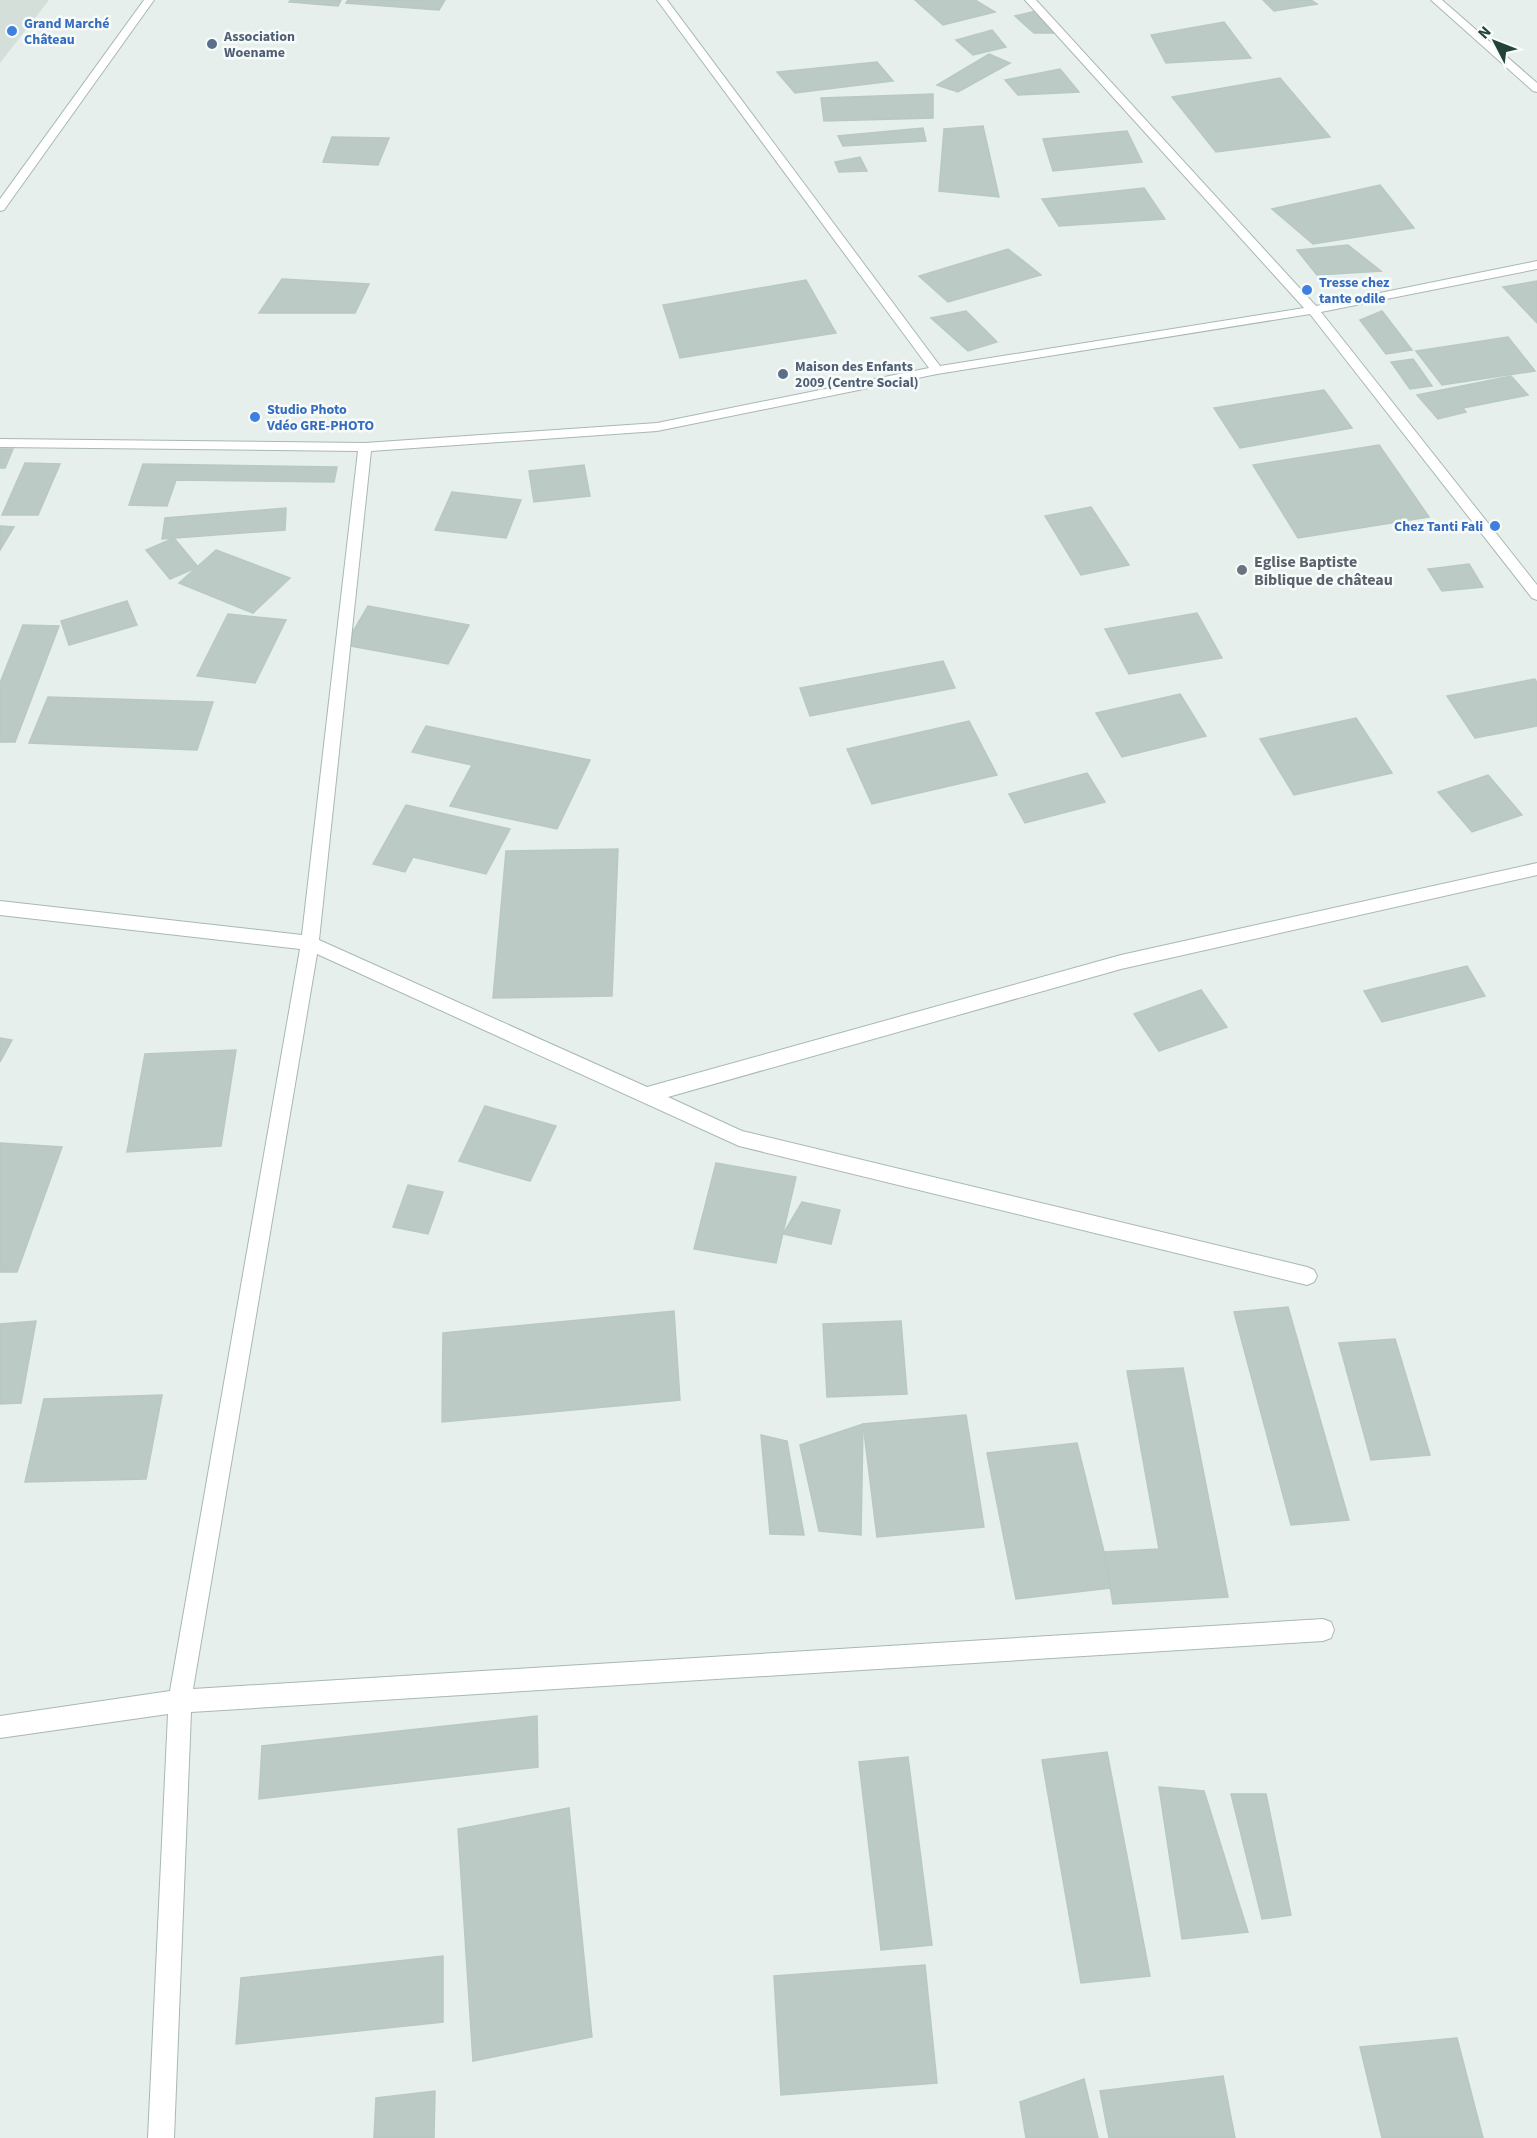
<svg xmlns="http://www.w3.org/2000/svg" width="1537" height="2138" font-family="'Source Sans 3',sans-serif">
  <rect width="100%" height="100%" fill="#e6efeb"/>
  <polygon fill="#d4dfda" points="0,0 49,0 0,63"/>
  <g fill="#bbcac4" stroke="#b8c9c2" stroke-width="1.5">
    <polygon points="291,0 341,0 338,6 289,2"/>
    <polygon points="348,0 445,0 439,10 346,3"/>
    <polygon points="915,0 975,0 995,12 943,25"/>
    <polygon points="1263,0 1311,0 1317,4 1274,11"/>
    <polygon points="1036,11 1057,33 1034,33 1015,16"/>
    <polygon points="1224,22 1251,58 1166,63 1151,35"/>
    <polygon points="992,30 1006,47 973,55 956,40"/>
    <polygon points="989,54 1010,63 958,92 937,85"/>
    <polygon points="877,62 893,81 795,93 777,72"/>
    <polygon points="1060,69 1079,92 1018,95 1005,80"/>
    <polygon points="1280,78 1330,137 1216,152 1172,97"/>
    <polygon points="933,94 933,118 824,121 821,98"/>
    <polygon points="983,126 999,197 939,191 944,129"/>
    <polygon points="923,128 926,141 843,146 838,136"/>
    <polygon points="1127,131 1142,162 1053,171 1043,139"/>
    <polygon points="332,137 389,138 378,165 323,162"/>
    <polygon points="860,157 867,171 839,172 835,162"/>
    <polygon points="1380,185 1414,228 1313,244 1272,209"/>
    <polygon points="1144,188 1165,219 1059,226 1042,199"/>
    <polygon points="1348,245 1381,271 1317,275 1297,250"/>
    <polygon points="1008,249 1041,275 948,302 919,276"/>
    <polygon points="282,279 369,284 355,313 259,313"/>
    <polygon points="806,280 836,333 680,358 663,305"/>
    <polygon points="1537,281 1537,323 1503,287"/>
    <polygon points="966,311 997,342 968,351 931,318"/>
    <polygon points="1382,311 1412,350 1386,354 1360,320"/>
    <polygon points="1508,337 1535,371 1442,385 1416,351"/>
    <polygon points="1413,359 1432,386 1410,389 1391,362"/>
    <polygon points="1511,376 1528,395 1463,408 1466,412 1438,419 1417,395"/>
    <polygon points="1324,390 1352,428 1240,448 1214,408"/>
    <polygon points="1379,445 1429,517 1298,538 1253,465"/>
    <polygon points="0,449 13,449 5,468 0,468"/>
    <polygon points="25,463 60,464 38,515 2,515"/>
    <polygon points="143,464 337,467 334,482 176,480 167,506 129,505"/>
    <polygon points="584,465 590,496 534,502 529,471"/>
    <polygon points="452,492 521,500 506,538 435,530"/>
    <polygon points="1091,507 1129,565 1081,575 1045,516"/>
    <polygon points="286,508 285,530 162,539 165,518"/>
    <polygon points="0,526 14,527 0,550"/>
    <polygon points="174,538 198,567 170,579 146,550"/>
    <polygon points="216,550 290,578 253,613 179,583"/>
    <polygon points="1469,564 1483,587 1442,591 1428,569"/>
    <polygon points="127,601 137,625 69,645 61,621"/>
    <polygon points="368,606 469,625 448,664 345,645"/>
    <polygon points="1197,613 1222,658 1129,674 1105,629"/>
    <polygon points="228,614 286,620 255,683 197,676"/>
    <polygon points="23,625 59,626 15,742 0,742 0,683"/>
    <polygon points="943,661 955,688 810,716 800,688"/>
    <polygon points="1535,679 1537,683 1537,726 1475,738 1447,696"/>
    <polygon points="1180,694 1206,736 1122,757 1096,713"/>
    <polygon points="48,697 213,702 197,750 29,743"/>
    <polygon points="1356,718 1392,773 1294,795 1260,739"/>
    <polygon points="969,721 997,775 872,804 847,749"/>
    <polygon points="426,726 590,760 557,829 450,806 472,765 412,752"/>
    <polygon points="1087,773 1105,802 1025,823 1009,794"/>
    <polygon points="1488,775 1522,815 1472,832 1438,792"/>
    <polygon points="406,805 510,829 486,874 413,857 405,872 373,864"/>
    <polygon points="618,849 612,996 493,998 506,851"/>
    <polygon points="1467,966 1485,996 1382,1022 1364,991"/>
    <polygon points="1201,990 1227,1027 1159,1051 1134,1014"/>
    <polygon points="0,1038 12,1040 0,1062"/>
    <polygon points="236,1050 221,1146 127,1152 145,1054"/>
    <polygon points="485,1106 556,1126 530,1181 459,1161"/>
    <polygon points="0,1143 62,1147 17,1272 0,1272"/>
    <polygon points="716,1163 796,1177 776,1263 694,1249"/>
    <polygon points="408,1185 443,1192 428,1234 393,1227"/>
    <polygon points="802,1202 840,1210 831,1244 783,1234"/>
    <polygon points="1288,1307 1349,1520 1291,1525 1234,1312"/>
    <polygon points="674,1311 680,1400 442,1422 443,1333"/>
    <polygon points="36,1321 21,1403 0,1404 0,1324"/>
    <polygon points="901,1321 907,1394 827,1397 823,1324"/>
    <polygon points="1395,1339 1430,1455 1371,1460 1339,1343"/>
    <polygon points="1183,1368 1228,1597 1113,1604 1104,1552 1159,1549 1127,1371"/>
    <polygon points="162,1395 146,1479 25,1482 44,1399"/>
    <polygon points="966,1415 984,1527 877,1537 863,1424"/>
    <polygon points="863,1424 861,1535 819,1531 800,1445"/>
    <polygon points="761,1435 787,1441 804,1535 770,1534"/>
    <polygon points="1077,1443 1104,1552 1110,1588 1016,1599 987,1453"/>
    <polygon points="537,1716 538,1767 259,1799 262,1746"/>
    <polygon points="1107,1752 1150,1976 1081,1983 1042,1760"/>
    <polygon points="908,1757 932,1945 881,1950 859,1762"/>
    <polygon points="1159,1787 1204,1791 1248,1932 1182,1939"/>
    <polygon points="1231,1794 1266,1794 1291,1915 1262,1919"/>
    <polygon points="569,1808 592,2037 473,2061 458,1829"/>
    <polygon points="443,1956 443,2022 236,2044 241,1978"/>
    <polygon points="925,1965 937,2083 781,2095 774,1976"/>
    <polygon points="1457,2038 1483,2138 1382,2138 1360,2047"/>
    <polygon points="1223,2076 1235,2138 1109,2138 1100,2091"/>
    <polygon points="1084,2079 1098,2138 1026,2138 1020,2102"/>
    <polygon points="435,2091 434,2138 374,2138 376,2098"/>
  </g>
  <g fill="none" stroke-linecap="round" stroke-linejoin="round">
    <g stroke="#a8b8b2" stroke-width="2">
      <g id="street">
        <polygon points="144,0 154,0 4,210 0,211 0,199"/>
        <polygon points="657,0 667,0 940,366 1304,308 1025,0 1036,0 1316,306 1537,261 1537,269 1321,312 1537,585 1537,600 1532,598 1310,314 937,374 657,431 371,451 319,940 647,1087 1121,955 1537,863 1537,875 1121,969 668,1097 742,1131 1307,1267 1314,1270 1317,1276 1314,1282 1307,1285 739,1146 317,954 193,1689 1323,1619 1331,1622 1334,1630 1331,1638 1323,1641 191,1712 174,2138 148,2138 168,1714 0,1738 0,1716 170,1691 300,949 0,915 0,901 302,935 358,451 0,447 0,439 365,443 657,423 929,368"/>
        <polygon points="1431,0 1442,0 1537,83 1537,92 1533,91"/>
      </g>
    </g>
    <use href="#street" fill="#fff" fill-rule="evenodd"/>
  </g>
  <g fill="#3f7fe0" stroke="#f7fbf9" stroke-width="2">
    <circle cx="12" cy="31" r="6"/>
    <circle cx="1307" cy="290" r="6"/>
    <circle cx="255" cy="417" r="6"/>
    <circle cx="1495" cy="526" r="6"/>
  </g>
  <g fill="#5c6f8a" stroke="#f7fbf9" stroke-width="2">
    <circle cx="212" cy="44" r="6"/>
    <circle cx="783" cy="374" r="6"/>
  </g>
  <circle fill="#6b7280" stroke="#f7fbf9" stroke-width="2" cx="1242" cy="570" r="6"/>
  <g text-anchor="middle" stroke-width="5" stroke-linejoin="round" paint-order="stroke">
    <g font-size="14" font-weight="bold" fill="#366cbe" stroke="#f7fbf9" text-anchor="start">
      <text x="24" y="28">Grand Marché<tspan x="24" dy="16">Château</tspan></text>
      <text x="1319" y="287">Tresse chez<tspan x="1319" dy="16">tante odile</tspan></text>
      <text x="267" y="414">Studio Photo<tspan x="267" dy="16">Vdéo GRE-PHOTO</tspan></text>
      <text x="1483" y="531" text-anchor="end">Chez Tanti Fali</text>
    </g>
    <g font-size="14" font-weight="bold" fill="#4e5e75" stroke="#f7fbf9" text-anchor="start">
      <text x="224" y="41">Association<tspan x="224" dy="16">Woename</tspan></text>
      <text x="795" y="371">Maison des Enfants<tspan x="795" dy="16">2009 (Centre Social)</tspan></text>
    </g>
    <g font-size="16" font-weight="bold" fill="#5b616d" stroke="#f7fbf9" text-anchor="start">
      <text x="1254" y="567">Eglise Baptiste<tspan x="1254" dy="18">Biblique de château</tspan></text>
    </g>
  </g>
  <g transform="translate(1495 42) rotate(312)" stroke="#f7fbf9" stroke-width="4.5" paint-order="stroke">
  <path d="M0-4.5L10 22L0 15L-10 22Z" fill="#24423a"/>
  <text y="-9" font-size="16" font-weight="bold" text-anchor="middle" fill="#24423a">N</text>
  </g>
</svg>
